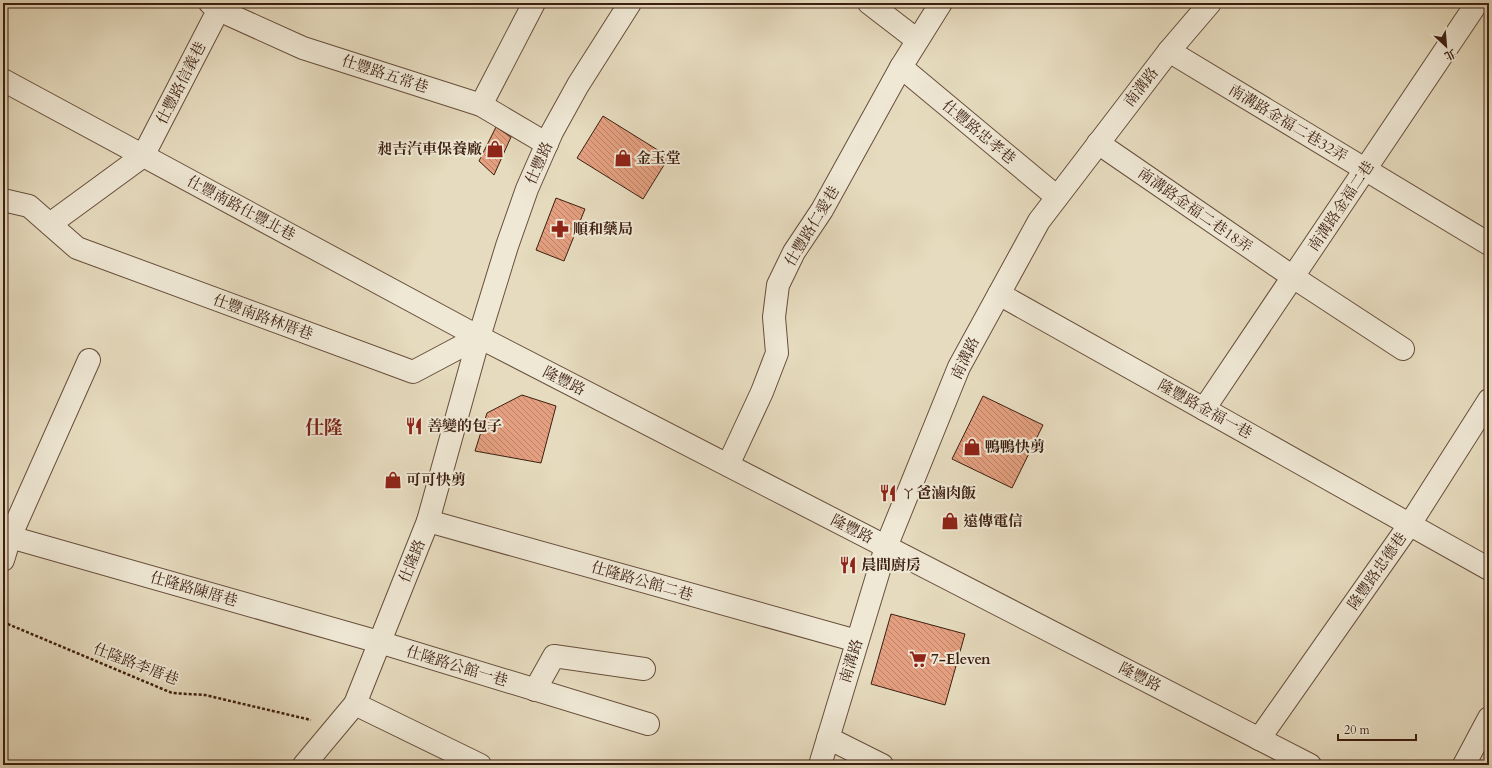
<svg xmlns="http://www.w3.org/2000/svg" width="1492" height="768" font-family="Cardo,'Noto Serif TC',serif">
  <defs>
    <pattern id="building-back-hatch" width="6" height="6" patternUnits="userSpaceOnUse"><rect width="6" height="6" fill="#e39f7f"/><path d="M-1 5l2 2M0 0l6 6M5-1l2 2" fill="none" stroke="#b98167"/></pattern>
  </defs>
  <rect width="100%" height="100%" fill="#e6dbbe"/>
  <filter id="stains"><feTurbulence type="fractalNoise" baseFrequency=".005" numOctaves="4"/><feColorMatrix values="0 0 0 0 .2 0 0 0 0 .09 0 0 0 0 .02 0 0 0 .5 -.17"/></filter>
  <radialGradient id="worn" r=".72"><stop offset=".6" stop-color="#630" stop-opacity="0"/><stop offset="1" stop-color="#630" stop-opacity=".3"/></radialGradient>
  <g fill="url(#building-back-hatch)" stroke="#3d1f10">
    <polygon points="603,116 669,157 643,199 577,158"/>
    <polygon points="496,127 511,137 494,175 479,161"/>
    <polygon points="556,198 585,209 564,261 536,250"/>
    <polygon points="522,395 556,406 541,463 475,451 487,413"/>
    <polygon points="983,396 1043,425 1012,488 952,459"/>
    <polygon points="891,614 965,634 945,705 871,684"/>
  </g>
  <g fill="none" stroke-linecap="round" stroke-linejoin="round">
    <g stroke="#674e3c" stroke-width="24">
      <g id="minor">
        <polyline points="210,3 219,10 303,48 481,105 547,144"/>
        <polyline points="869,3 917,40"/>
        <polyline points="1169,51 1489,244"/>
        <polyline points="901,67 1057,197"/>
        <polyline points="3,80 479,337 1310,765"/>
        <polyline points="481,105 534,3"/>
        <polyline points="1098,143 1293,277 1403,349"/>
        <polyline points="3,200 29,206 77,248 413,372 479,337"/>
        <polyline points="50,224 143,156 222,3"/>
        <polyline points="999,294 1489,569"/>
        <polyline points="1204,409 1477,3"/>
        <polyline points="728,465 762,392 777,353 774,317 778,285 794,252 822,210 901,67 941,3"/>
        <polyline points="428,521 857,641"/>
        <polyline points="10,537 379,642 648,724"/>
        <polyline points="3,560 10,537 89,360"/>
        <polyline points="535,690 554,656 644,669"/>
        <polyline points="355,704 480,765"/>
        <polyline points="828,738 882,765"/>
        <polyline points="1259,739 1410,524 1489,400"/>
        <polyline points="304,765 355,704 428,521 479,337 507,246 527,189 552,132 578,85 630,3"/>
        <polyline points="820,765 886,547 959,367 1039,221 1169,51 1210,3"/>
        <polyline points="1464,765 1489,718"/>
      </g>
    </g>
    <polyline stroke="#3d1f10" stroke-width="2.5" stroke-dasharray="3 2" stroke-linecap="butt" points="3,622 172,693 205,695 311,720"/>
    <use href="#minor" stroke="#efe8d5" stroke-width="22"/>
  </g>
  <defs>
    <g id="shop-bare" transform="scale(1.38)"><path d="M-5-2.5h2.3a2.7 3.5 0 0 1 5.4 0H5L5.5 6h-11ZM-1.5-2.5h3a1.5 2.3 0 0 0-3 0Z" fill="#8f2418" stroke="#efe8d5" stroke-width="2.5" paint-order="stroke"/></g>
    <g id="pharmacy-bare" transform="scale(1.38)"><path d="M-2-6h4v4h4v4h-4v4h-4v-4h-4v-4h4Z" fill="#8f2418" stroke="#efe8d5" stroke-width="2.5" paint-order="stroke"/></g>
    <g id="restaurant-bare" transform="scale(1.38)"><path d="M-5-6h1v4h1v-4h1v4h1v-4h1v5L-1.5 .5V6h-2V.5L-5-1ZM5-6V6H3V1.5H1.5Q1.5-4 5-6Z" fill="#8f2418" stroke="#efe8d5" stroke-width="2.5" paint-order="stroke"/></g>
    <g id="supermarket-bare" transform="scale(1.38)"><path d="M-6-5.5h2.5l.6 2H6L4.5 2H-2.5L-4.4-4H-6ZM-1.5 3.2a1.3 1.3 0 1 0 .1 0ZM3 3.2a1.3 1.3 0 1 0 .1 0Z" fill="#8f2418" stroke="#efe8d5" stroke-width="2.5" paint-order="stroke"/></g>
  </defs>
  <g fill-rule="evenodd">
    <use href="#shop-bare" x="495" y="149"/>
    <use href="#shop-bare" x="623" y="158"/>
    <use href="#pharmacy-bare" x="560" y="229"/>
    <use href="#restaurant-bare" x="414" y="426"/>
    <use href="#shop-bare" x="972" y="447"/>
    <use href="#shop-bare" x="393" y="480"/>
    <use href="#restaurant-bare" x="888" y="493"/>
    <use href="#shop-bare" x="950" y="521"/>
    <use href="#restaurant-bare" x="848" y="565"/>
    <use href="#supermarket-bare" x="918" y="659"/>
  </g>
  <g text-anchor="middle" stroke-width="4" stroke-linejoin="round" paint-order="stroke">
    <g font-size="15" fill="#3d1f10" stroke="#efe8d5">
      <text transform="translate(385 74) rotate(18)" y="5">仕豐路五常巷</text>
      <text transform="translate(181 83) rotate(-63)" y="5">仕豐路信義巷</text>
      <text transform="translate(1141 87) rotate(-52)" y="5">南溝路</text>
      <text transform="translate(1288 123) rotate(31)" y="5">南溝路金福二巷32弄</text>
      <text transform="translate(979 132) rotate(40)" y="5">仕豐路忠孝巷</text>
      <text transform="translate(539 163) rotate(-66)" y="5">仕豐路</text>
      <text transform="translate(1341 206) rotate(-56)" y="5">南溝路金福二巷</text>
      <text transform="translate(241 208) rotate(28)" y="5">仕豐南路仕豐北巷</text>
      <text transform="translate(1195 210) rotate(35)" y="5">南溝路金福二巷18弄</text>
      <text transform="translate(812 226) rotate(-59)" y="5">仕豐路仁愛巷</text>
      <text transform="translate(263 317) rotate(20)" y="5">仕豐南路林厝巷</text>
      <text transform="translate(965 358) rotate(-64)" y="5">南溝路</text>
      <text transform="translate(564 381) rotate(27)" y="5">隆豐路</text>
      <text transform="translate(1205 409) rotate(29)" y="5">隆豐路金福一巷</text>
      <text transform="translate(852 529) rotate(27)" y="5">隆豐路</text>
      <text transform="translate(412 561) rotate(-68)" y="5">仕隆路</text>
      <text transform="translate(1377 571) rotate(-55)" y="5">隆豐路忠德巷</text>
      <text transform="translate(642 581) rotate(16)" y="5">仕隆路公館二巷</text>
      <text transform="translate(194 589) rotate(16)" y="5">仕隆路陳厝巷</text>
      <text transform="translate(851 661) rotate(-73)" y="5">南溝路</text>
      <text transform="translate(136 664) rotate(21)" y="5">仕隆路李厝巷</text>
      <text transform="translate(457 666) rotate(17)" y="5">仕隆路公館一巷</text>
      <text transform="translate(1140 677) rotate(27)" y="5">隆豐路</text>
    </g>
    <g font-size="15" font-weight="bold" fill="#3d1f10" stroke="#efe8d5" text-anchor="start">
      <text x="482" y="154" text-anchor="end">昶吉汽車保養廠</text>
      <text x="636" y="163">金玉堂</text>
      <text x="573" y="234">順和藥局</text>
      <text x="427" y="431">善變的包子</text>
      <text x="985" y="452">鴨鴨快剪</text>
      <text x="406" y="485">可可快剪</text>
      <text x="901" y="498">ㄚ爸滷肉飯</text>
      <text x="963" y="526">遠傳電信</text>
      <text x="861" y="570">晨間廚房</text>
      <text x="931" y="664">7-Eleven</text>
    </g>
    <g font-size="19" font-weight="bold" fill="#7a1f14" stroke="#efe8d5">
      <text x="324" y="434">仕隆</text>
    </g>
  </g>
  <rect width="1492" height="768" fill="none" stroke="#e6dbbe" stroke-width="16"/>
  <rect x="4" y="4" width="1484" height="760" fill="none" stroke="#3d1f10" stroke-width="2"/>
  <rect x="8" y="8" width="1476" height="752" fill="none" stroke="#3d1f10"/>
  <g transform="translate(1446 46) rotate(154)" stroke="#efe8d5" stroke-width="3" paint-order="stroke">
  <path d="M0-3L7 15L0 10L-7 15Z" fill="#3d1f10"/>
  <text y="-6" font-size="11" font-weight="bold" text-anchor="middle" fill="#3d1f10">北</text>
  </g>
  <path d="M1338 734v6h78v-6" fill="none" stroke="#3d1f10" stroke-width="2"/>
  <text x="1344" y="734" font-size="12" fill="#3d1f10" stroke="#efe8d5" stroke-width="3" paint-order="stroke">20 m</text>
  <rect width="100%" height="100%" filter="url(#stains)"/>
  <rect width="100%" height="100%" fill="url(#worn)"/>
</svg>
